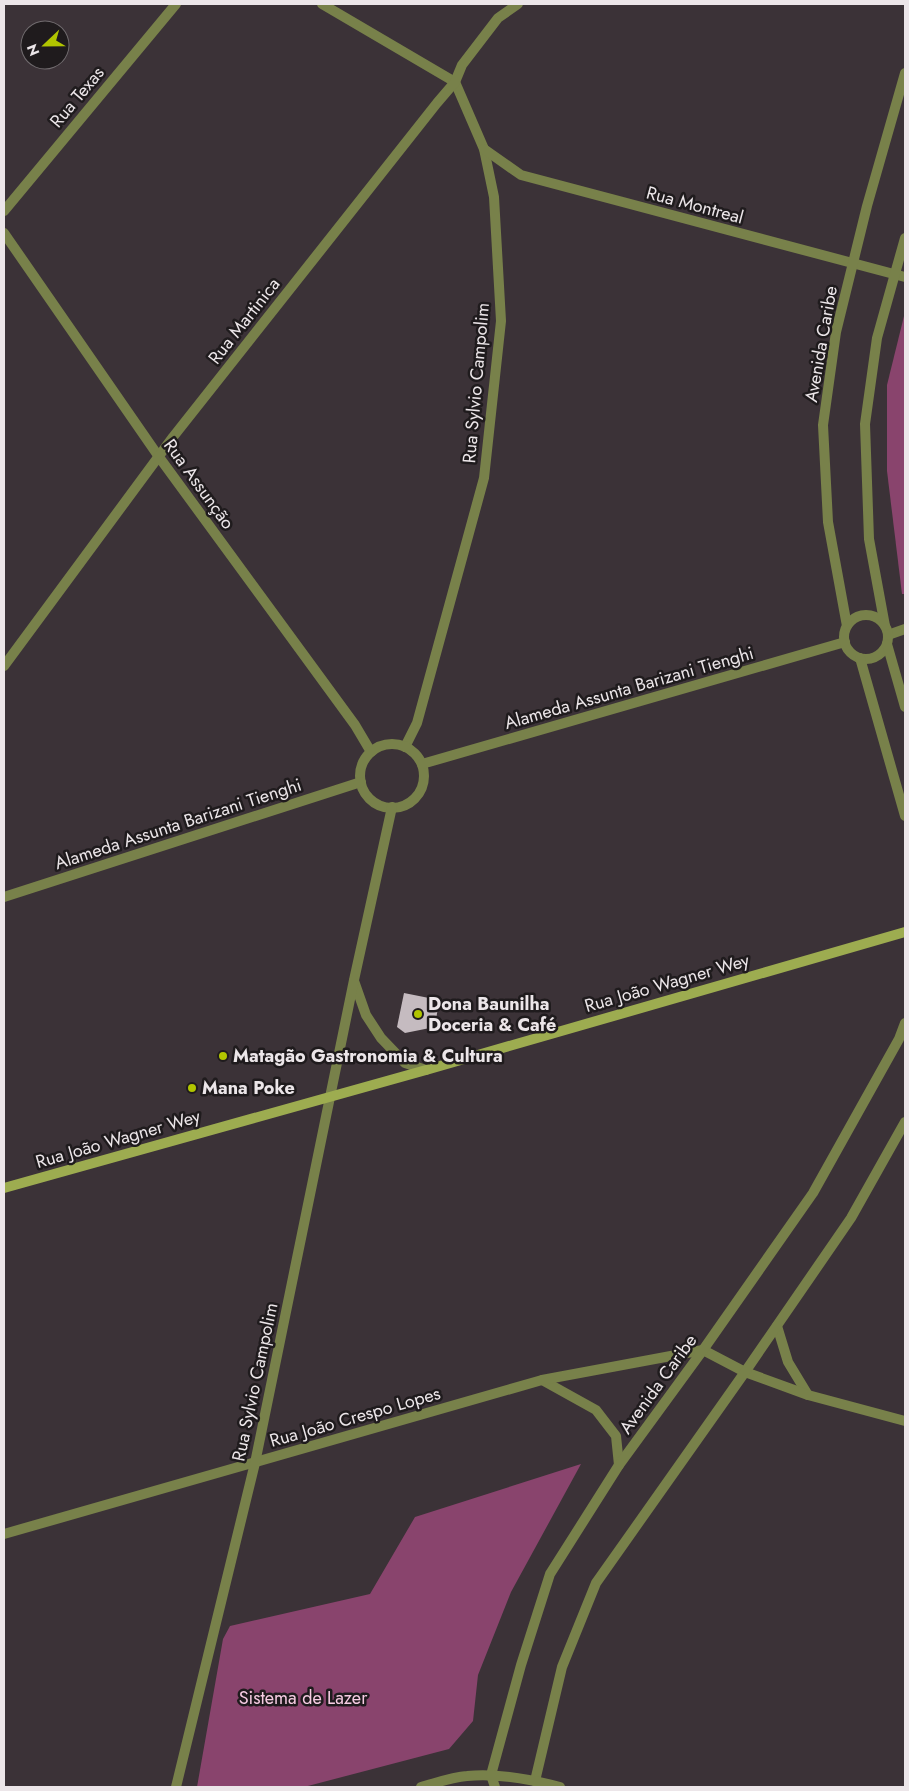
<svg xmlns="http://www.w3.org/2000/svg" width="909" height="1791" font-family="Jost,sans-serif">
  <rect width="100%" height="100%" fill="#3b3237"/>
  <g fill="#89446d">
    <polygon points="905,312 905,594 902,594 887,471 887,385"/>
    <polygon points="581,1464 511,1592 478,1675 473,1721 449,1749 304,1787 197,1787 223,1639 230,1626 370,1594 415,1517"/>
  </g>
  <polygon fill="#c5bbc0" points="404,993 439,1000 435,1027 405,1033 397,1027"/>
  <g fill="none" stroke-linecap="round" stroke-linejoin="round">
    <g stroke="#78814a" stroke-width="10">
      <polyline points="322,4 455,82 484,149 494,197 501,321 484,478 417,723 405,747"/>
      <polyline points="484,149 521,175 905,277"/>
      <polyline points="4,211 176,4"/>
      <polyline points="4,233 159,457 355,725 371,752"/>
      <polyline points="888,635 905,629"/>
      <polyline points="4,666 173,437 437,103 455,82 462,65 498,18 518,4"/>
      <circle cx="392" cy="776" r="32"/>
      <polyline points="422,764 845,642"/>
      <polyline points="4,897 361,782"/>
      <polyline points="354,981 366,1015 381,1038 405,1063 426,1070"/>
      <polyline points="777,1326 788,1362 808,1395"/>
      <polyline points="542,1380 596,1410 616,1436 619,1465"/>
      <polyline points="4,1534 542,1380 703,1350 745,1372 808,1395 905,1421"/>
      <polyline points="491,1775 495,1787"/>
      <polyline points="176,1787 255,1463 354,980 392,807"/>
    </g>
    <g stroke="#78814a" stroke-width="10">
      <circle cx="866" cy="637" r="22"/>
      <polyline points="847,626 828,522 823,425 836,332 867,206 905,73"/>
      <polyline points="885,626 869,539 865,424 877,338 905,238"/>
      <polyline points="887,644 905,707"/>
      <polyline points="860,658 905,816"/>
      <polyline points="491,1775 521,1665 550,1574 619,1465 703,1350 813,1193 899,1039 905,1023"/>
      <polyline points="535,1781 562,1667 596,1583 745,1372 851,1218 905,1122"/>
      <path d="M 421,1787 C 436,1783 452,1777 467,1776 C 498,1773 530,1779 560,1787"/>
    </g>
    <polyline stroke="#9dac50" stroke-width="10" points="4,1188 426,1070 905,932"/>
  </g>
  <g fill="#b1c500" stroke="#1f1b1d" stroke-width="2">
    <circle cx="418" cy="1014" r="5"/>
    <circle cx="223" cy="1056" r="5"/>
    <circle cx="192" cy="1088" r="5"/>
  </g>
  <g text-anchor="middle" stroke-width="5" stroke-linejoin="round" paint-order="stroke">
    <g font-size="18" fill="#ece6e9" stroke="#1f1b1d">
      <text transform="translate(77 97) rotate(-50)" y="6">Rua Texas</text>
      <text transform="translate(695 205) rotate(15)" y="6">Rua Montreal</text>
      <text transform="translate(244 321) rotate(-52)" y="6">Rua Martinica</text>
      <text transform="translate(821 344) rotate(-80)" y="6">Avenida Caribe</text>
      <text transform="translate(476 383) rotate(-85)" y="6">Rua Sylvio Campolim</text>
      <text transform="translate(199 484) rotate(54)" y="6">Rua Assunção</text>
      <text transform="translate(629 688) rotate(-16)" y="6">Alameda Assunta Barizani Tienghi</text>
      <text transform="translate(178 824) rotate(-18)" y="6">Alameda Assunta Barizani Tienghi</text>
      <text transform="translate(667 983) rotate(-16)" y="6">Rua João Wagner Wey</text>
      <text transform="translate(118 1139) rotate(-16)" y="6">Rua João Wagner Wey</text>
      <text transform="translate(255 1382) rotate(-78)" y="6">Rua Sylvio Campolim</text>
      <text transform="translate(658 1384) rotate(-54)" y="6">Avenida Caribe</text>
      <text transform="translate(355 1417) rotate(-16)" y="6">Rua João Crespo Lopes</text>
    </g>
    <g font-size="18" font-weight="bold" fill="#ece6e9" stroke="#1f1b1d" text-anchor="start">
      <text x="428" y="1010">Dona Baunilha<tspan x="428" dy="21">Doceria &amp; Café</tspan></text>
      <text x="233" y="1062">Matagão Gastronomia &amp; Cultura</text>
      <text x="202" y="1094">Mana Poke</text>
    </g>
    <g font-size="18" fill="#f7cce3" stroke="#1f1b1d">
      <text x="303" y="1704">Sistema de Lazer</text>
    </g>
  </g>
  <rect width="909" height="1791" fill="none" stroke="#ece6e9" stroke-width="10"/>
  <g transform="translate(45 45) rotate(248)"><circle r="24" fill="#1f1b1d" stroke="#716c6f"/>
  <path d="M0-4L9 19L0 12L-9 19Z" fill="#b1c500"/>
  <text y="-8" font-size="14" font-weight="bold" text-anchor="middle" fill="#ece6e9">N</text>
  </g>
</svg>
